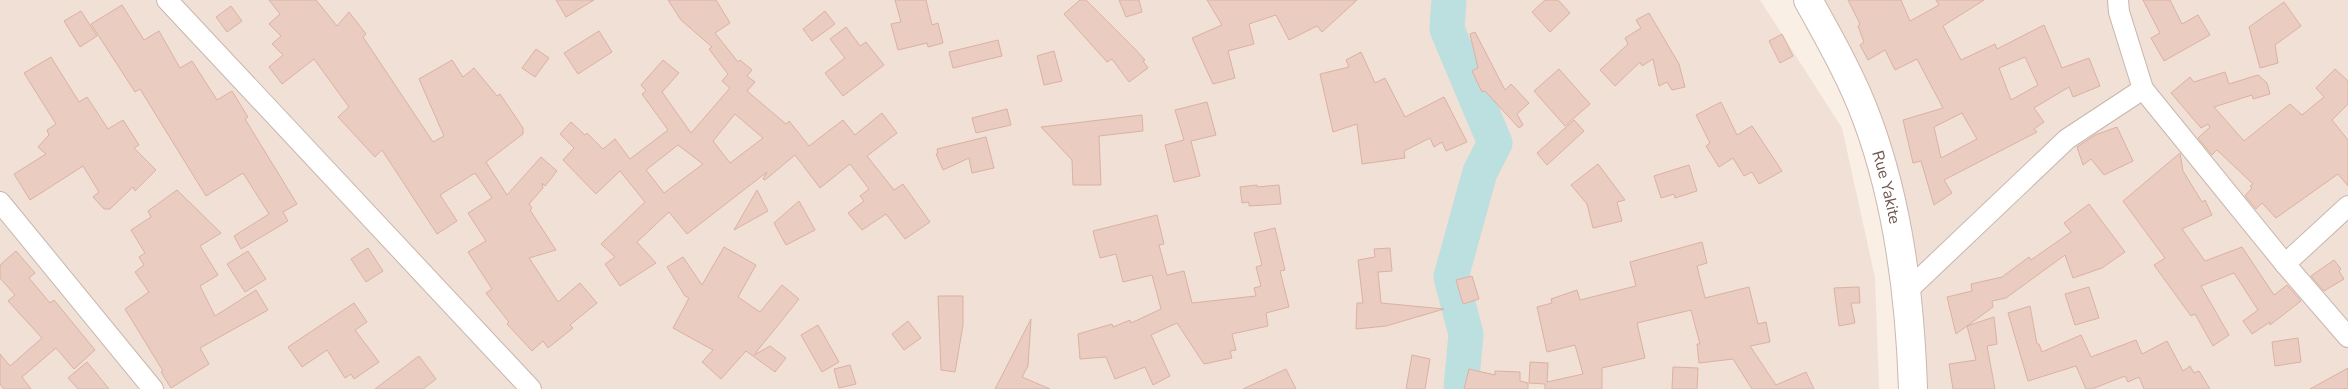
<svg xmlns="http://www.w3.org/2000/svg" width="2348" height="389" font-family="'Nunito Sans',sans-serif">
  <rect width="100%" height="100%" fill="#f9efe5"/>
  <g fill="#f0e0d5">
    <polygon points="0,0 1760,0 1842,128 1875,278 1879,389 0,389"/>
    <polygon points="1825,0 2348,0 2348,389 1918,389 1885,140"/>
  </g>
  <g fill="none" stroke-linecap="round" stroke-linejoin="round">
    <polyline stroke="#bcdfe0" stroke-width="35" points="1449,0 1447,29 1495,143 1480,172 1451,277 1466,334 1461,389"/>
  </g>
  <g fill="#ebccc0" stroke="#dbb1a3" fill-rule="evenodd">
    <polygon points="269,0 316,0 337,26 349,12 366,34 363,37 433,142 444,136 419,79 452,60 463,77 474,68 497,96 500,94 523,128 523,134 486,162 507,195 541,157 557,171 545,186 542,183 543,188 529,204 532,208 530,210 556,250 529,258 558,302 580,283 597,303 570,325 573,328 548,348 543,341 532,351 507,324 509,322 486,293 492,289 468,252 486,241 468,213 492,198 475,173 440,195 457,221 437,234 382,150 375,157 338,117 349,107 314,59 282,84 269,67 283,55 272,44 281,36 269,24 280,14"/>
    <polygon points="556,0 594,0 566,17"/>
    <path d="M 668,0 L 716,0 L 730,23 L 715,33 L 738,62 L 740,60 L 752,70 L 747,76 L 755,82 L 747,91 L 786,124 L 789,121 L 809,146 L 843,120 L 855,135 L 882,113 L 897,133 L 867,156 L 894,190 L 903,184 L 930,222 L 905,239 L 886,214 L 862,230 L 848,213 L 864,201 L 860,196 L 869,189 L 850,164 L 820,188 L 795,155 L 765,180 L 763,179 L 767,172 L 687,234 L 669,212 L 637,242 L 656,263 L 620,286 L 605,264 L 615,257 L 601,244 L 645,202 L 620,171 L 596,194 L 563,160 L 574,148 L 560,134 L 571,122 L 585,135 L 587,133 L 603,149 L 615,139 L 630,159 L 668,130 L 642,94 L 646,91 L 641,85 L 663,60 L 679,73 L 662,92 L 691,133 L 730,88 L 722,81 L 728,74 L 709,49 L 712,47 L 681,20 ZM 735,114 L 763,138 L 730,163 L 713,141 ZM 678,145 L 703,164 L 664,193 L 646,170 Z"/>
    <polygon points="895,0 926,0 932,25 938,23 943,43 928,47 927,43 898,50 891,24 901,22"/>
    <polygon points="1080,0 1086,0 1134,48 1145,60 1143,61 1148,68 1129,82 1112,59 1107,62 1064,14"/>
    <polygon points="1119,0 1139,0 1142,12 1126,17"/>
    <polygon points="1207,0 1357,0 1322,32 1317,26 1289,40 1276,15 1249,24 1254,44 1228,51 1235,78 1213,84 1192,38 1222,25"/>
    <polygon points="1545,0 1558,0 1570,13 1550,32 1532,12"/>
    <path d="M 1848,0 L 1901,0 L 1910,21 L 1939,5 L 1936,0 L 1984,0 L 1943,26 L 1961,60 L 1995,44 L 1997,49 L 2044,25 L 2062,68 L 2089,58 L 2100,86 L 2073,97 L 2069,87 L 2034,108 L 2044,122 L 2034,129 L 2037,132 L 1944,180 L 1952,193 L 1934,205 L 1921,161 L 1913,163 L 1903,120 L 1943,108 L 1917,59 L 1895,70 L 1885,50 L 1868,60 L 1860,45 L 1864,42 L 1858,26 L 1860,24 ZM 2025,57 L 2038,85 L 2011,100 L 1999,68 ZM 1962,113 L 1977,139 L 1941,158 L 1934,127 Z"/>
    <polygon points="2143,0 2170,0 2182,24 2198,15 2210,35 2164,61 2151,38 2160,33"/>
    <polygon points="2284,2 2301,26 2275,45 2278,63 2260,68 2249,27"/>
    <polygon points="122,5 144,40 159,31 180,68 192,61 217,100 232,91 248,117 245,119 297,204 283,212 288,221 241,249 234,236 269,214 243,173 206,196 140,89 135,92 91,24"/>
    <polygon points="231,6 242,21 227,32 216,17"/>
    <polygon points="81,11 97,36 80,47 64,21"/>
    <polygon points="825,11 835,24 812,41 803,29"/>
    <polygon points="1649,13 1679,64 1685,87 1672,90 1667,82 1659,86 1653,59 1642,66 1640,62 1615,86 1600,70 1628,44 1625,38 1641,28 1636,20"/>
    <polygon points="846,27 860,46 866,42 884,65 843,96 825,73 845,58 830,39"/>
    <polygon points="599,31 612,52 578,74 564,53"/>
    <polygon points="1475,32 1505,90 1511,84 1529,103 1517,114 1523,125 1519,128 1485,91 1482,92 1472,71 1478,68 1470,34"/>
    <polygon points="1782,34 1793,56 1780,63 1769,41"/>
    <polygon points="998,40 1002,56 953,68 949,52"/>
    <polygon points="536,49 549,58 535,77 522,68"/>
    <polygon points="1054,51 1062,81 1044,85 1037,56"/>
    <polygon points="1361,52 1375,83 1385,78 1405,117 1444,97 1467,142 1446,151 1442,142 1434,147 1430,138 1404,151 1405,158 1362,164 1357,124 1333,132 1320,74 1349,67 1346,60"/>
    <polygon points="51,57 79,102 87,97 108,129 123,120 139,145 134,148 156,170 135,191 133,187 110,209 104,209 93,197 99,192 83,166 30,200 14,174 46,154 38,147 49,135 47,130 56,124 24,73"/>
    <polygon points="1559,69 1590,104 1565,126 1534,91"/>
    <polygon points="2335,69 2348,81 2348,104 2332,120 2348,140 2348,186 2338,174 2276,218 2262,203 2256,209 2245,196 2252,188 2250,186 2253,184 2217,150 2212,155 2198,138 2210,127 2208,124 2201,128 2171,93 2190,77 2194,82 2225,72 2229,84 2258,75 2267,83 2270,94 2253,99 2252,95 2214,107 2244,141 2290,104 2302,115 2324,97 2316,88"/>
    <polygon points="1207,102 1216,135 1191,141 1200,176 1174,182 1165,145 1184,140 1175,110"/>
    <polygon points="1721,102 1737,135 1752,126 1782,171 1759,184 1752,172 1744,176 1733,158 1719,167 1706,146 1710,143 1696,115"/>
    <polygon points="1007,109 1011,125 976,133 972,118"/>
    <polygon points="1142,115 1143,131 1099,136 1101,185 1073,185 1072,160 1041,127"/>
    <polygon points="1574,120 1584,131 1547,165 1537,153"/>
    <polygon points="2117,127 2133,161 2104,175 2091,159 2083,165 2077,147 2095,135"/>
    <polygon points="986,137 994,168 972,173 969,158 943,170 936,154 938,153 937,149"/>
    <polygon points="2180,153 2183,171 2202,202 2205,200 2212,215 2182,229 2205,261 2242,247 2274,295 2287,285 2301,301 2270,325 2270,322 2252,334 2243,321 2258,310 2234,273 2201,286 2229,335 2213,346 2195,314 2191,316 2154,265 2165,258 2123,201"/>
    <polygon points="1598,164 1625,200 1617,202 1622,221 1593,228 1587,204 1571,185"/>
    <polygon points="1689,165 1697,191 1675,198 1674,194 1661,198 1654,176"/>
    <polygon points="1257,185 1257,187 1279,185 1281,204 1249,206 1249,202 1242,203 1240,187"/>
    <polygon points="177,190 221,233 200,246 218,275 200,286 215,316 256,290 268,310 200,348 209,364 171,388 161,372 163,371 125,309 149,292 135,272 144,265 139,257 145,253 131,230 151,217 148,211"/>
    <polygon points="757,190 768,211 734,230"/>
    <polygon points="799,201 815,230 786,245 774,223"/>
    <polygon points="2089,204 2125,252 2102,268 2073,278 2065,255 2006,298 1992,301 1993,307 1956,334 1947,297 1972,291 1971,284 2002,277 2029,257 2031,260 2071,232 2064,223"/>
    <polygon points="1157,215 1164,244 1159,245 1167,275 1184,271 1192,303 1256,296 1254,288 1261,286 1256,267 1262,265 1254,233 1275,228 1285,270 1280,271 1289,307 1266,313 1268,326 1232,334 1236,350 1230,351 1232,358 1204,364 1177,323 1151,335 1170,376 1153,385 1145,367 1115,379 1106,357 1080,359 1078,334 1112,324 1113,327 1130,320 1131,323 1161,309 1152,275 1123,282 1116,254 1100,258 1093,231"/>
    <polygon points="1702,242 1707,263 1697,266 1705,298 1749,287 1758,324 1766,322 1770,342 1750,346 1776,385 1806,372 1814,389 1752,389 1733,359 1699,363 1697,344 1700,344 1691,310 1637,323 1645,358 1602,368 1602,389 1545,389 1545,384 1529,383 1530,362 1548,363 1547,382 1583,374 1575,345 1547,352 1537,307 1552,303 1551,299 1577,290 1580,300 1636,286 1630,262"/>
    <polygon points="724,247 756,265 738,297 760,312 782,285 799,299 754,355 770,346 786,358 775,372 746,351 721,379 702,362 713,350 673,328 689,298 685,296 667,267 683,257 702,285"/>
    <polygon points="368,248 383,271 366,282 351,259"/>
    <polygon points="1390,248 1392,271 1378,272 1381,303 1444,309 1386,326 1356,329 1357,303 1363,303 1358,260 1375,257 1374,249"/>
    <polygon points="16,251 35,273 29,278 50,303 54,300 95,350 74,369 56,348 22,377 31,389 4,389 0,384 0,354 10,366 42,338 8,301 15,295 0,278 0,265"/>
    <polygon points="248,251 266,279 245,292 227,264"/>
    <polygon points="2334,260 2341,269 2339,271 2344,279 2324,291 2311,276"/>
    <polygon points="1472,276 1479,299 1463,304 1456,280"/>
    <polygon points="1859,287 1860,303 1851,303 1855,323 1839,326 1834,288"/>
    <polygon points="2089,287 2099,318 2075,325 2065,294"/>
    <polygon points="938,296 963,296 963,325 955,372 941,370"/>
    <polygon points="354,303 367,322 355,330 379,362 354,379 351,374 345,378 327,350 302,367 288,347"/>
    <polygon points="2030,306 2037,344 2039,344 2042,352 2081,335 2091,357 2136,340 2142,354 2167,341 2183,371 2190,366 2194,373 2199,371 2210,389 2144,389 2139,377 2128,382 2125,376 2092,389 2086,389 2076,366 2028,381 2008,313"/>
    <polygon points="1994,317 1997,344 1987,346 1995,389 1953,389 1949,364 1976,360 1967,326"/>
    <polygon points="1031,319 1028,366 1022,377 1050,389 995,389"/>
    <polygon points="908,321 921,338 904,350 892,334"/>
    <polygon points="818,325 839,362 822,372 801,335"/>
    <polygon points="2298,338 2301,362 2275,366 2272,342"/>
    <polygon points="1412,355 1430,359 1425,389 1406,389"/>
    <polygon points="419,356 436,379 423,389 375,389"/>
    <polygon points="87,362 109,389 78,389 68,378"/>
    <polygon points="850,365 856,384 839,388 834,369"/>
    <polygon points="1673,367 1698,368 1697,389 1672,389"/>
    <polygon points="2348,368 2348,389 2310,389"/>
    <polygon points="1286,369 1296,389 1243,389"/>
    <polygon points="1469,369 1495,375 1495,371 1520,372 1520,381 1528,383 1528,389 1464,389"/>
  </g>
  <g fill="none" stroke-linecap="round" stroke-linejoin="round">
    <g stroke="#c8b6ad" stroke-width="22">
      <g id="minor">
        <polyline points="167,0 531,389"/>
        <polyline points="2118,0 2119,12 2143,89 2285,264 2348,337"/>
        <polyline points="0,202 153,389"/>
        <polyline points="2285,264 2348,206"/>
        <polyline points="1907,291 2067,139 2143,89"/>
      </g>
    </g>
    <g stroke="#cdb7ae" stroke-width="30">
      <g id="secondary">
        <path id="s1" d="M 1808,0 C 1829,38 1852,78 1867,119 C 1899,205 1910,298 1913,389"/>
      </g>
    </g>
    <use href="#minor" stroke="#fff" stroke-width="20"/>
    <use href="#secondary" stroke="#fff" stroke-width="28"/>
  </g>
  <g text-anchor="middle" stroke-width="4" stroke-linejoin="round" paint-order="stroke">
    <g font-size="16" fill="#6e554e" stroke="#fcf3eb">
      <text dy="6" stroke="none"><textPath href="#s1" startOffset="204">Rue Yakite</textPath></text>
    </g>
  </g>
</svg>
